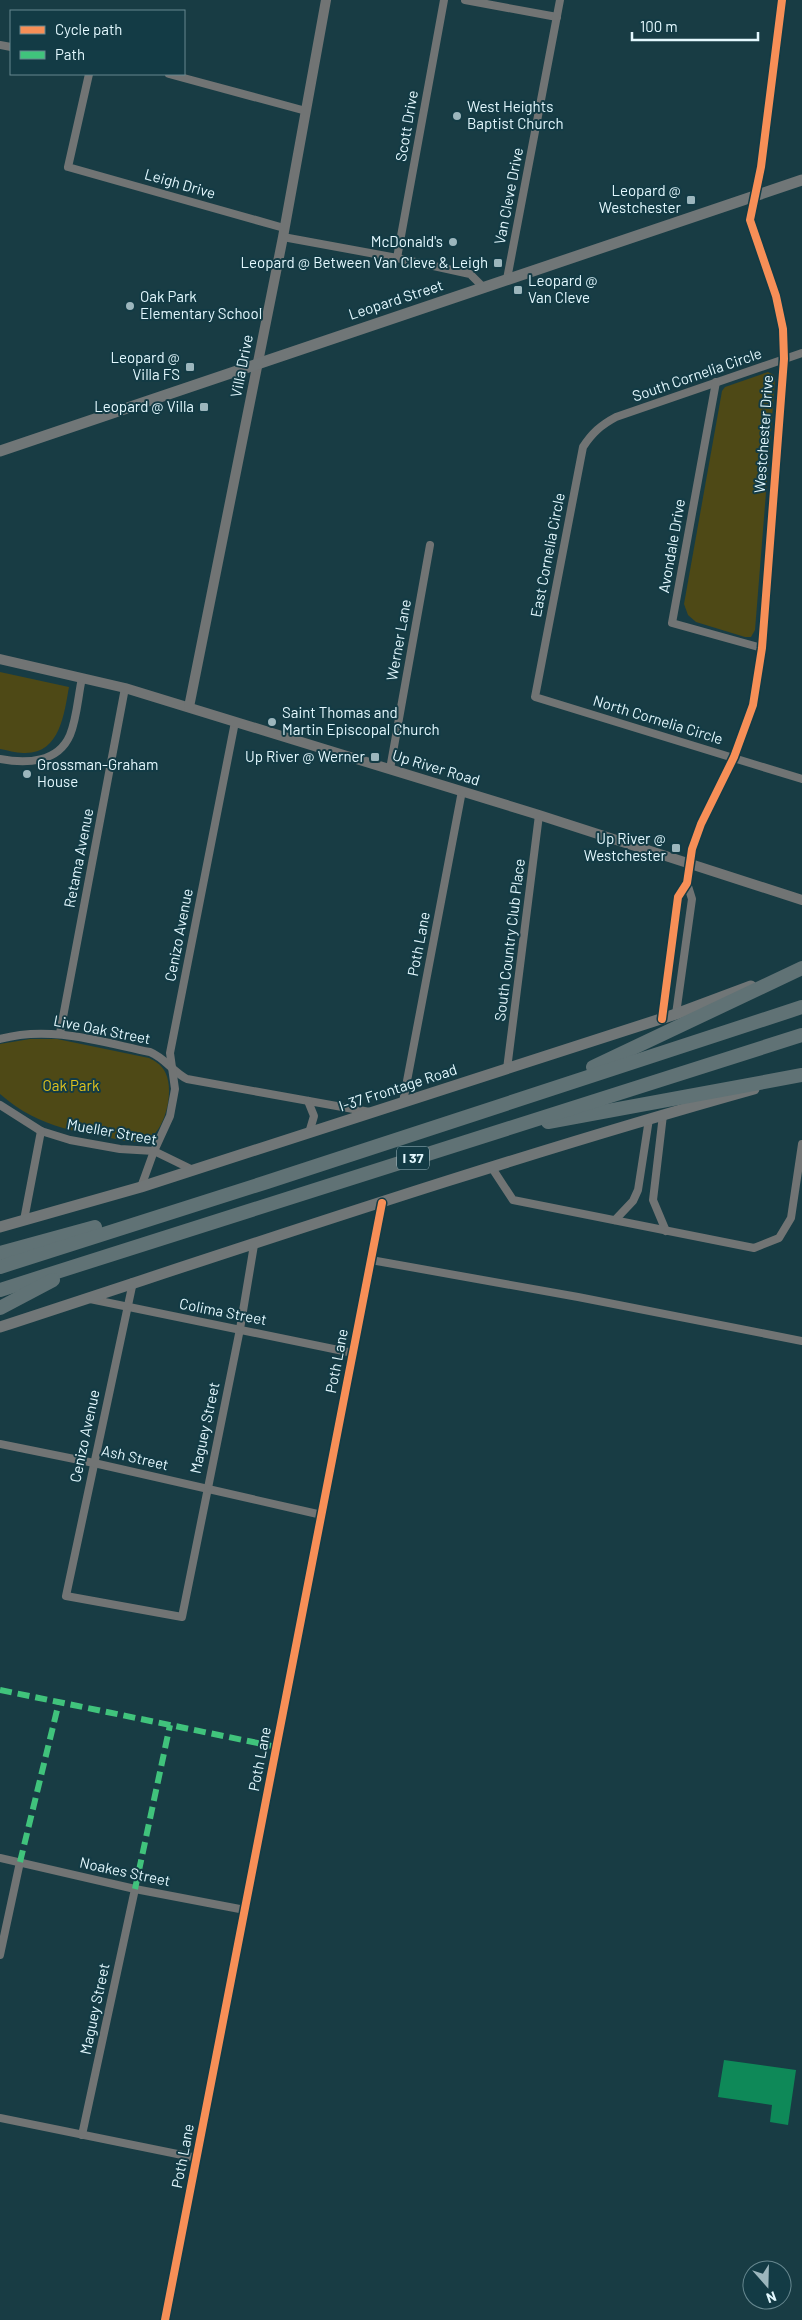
<svg xmlns="http://www.w3.org/2000/svg" width="802" height="2320" font-family="Barlow,sans-serif">
  <rect width="100%" height="100%" fill="#183c44"/>
  <g fill="#4e4916">
    <polygon points="768,372 774,375 775,380 755,630 751,637 745,637 696,622 688,615 684,604 722,391 725,387"/>
    <path d="M 0,672 L 69,687 C 64,714 60,755 23,753 C 16,753 7,750 0,749 Z"/>
    <path d="M 30,1039 L 57,1039 L 149,1058 C 155,1061 160,1064 164,1070 C 175,1087 167,1126 150,1138 C 144,1142 139,1142 132,1142 C 81,1132 41,1130 0,1094 L 0,1044 Z"/>
  </g>
  <polygon fill="#0e8958" points="724,2060 796,2070 788,2125 770,2122 772,2105 718,2097"/>
  <g fill="none" stroke-linecap="round" stroke-linejoin="round">
    <g stroke="#717474" stroke-width="8">
      <polyline points="465,0 557,17"/>
      <polyline points="0,45 11,47"/>
      <polyline points="89,74 68,167 284,228"/>
      <polyline points="169,74 306,111"/>
      <polyline points="283,237 397,258 470,274 483,287"/>
      <polyline points="397,258 444,0"/>
      <polyline points="507,279 560,0"/>
      <path d="M 802,353 L 616,417 C 601,425 592,433 583,447 L 535,697 L 802,779"/>
      <polyline points="716,382 672,623 762,648"/>
      <path d="M 0,759 C 26,764 58,763 70,735 C 77,718 78,696 82,678"/>
      <polyline points="390,769 430,545"/>
      <polyline points="676,1014 692,899 687,883"/>
      <polyline points="662,1019 678,897 687,883 692,849 701,824 734,757 753,705 762,648 784,359 783,329 776,296 750,220 761,167 782,0"/>
      <polyline points="60,1033 125,688"/>
      <path d="M 0,1039 C 50,1025 101,1042 150,1052 C 165,1058 173,1072 187,1079 L 370,1112"/>
      <polyline points="507,1069 539,815"/>
      <polyline points="308,1101 314,1116 309,1133"/>
      <polyline points="403,1102 462,791"/>
      <polyline points="0,1105 41,1131 70,1140 120,1149 154,1151 193,1170"/>
      <polyline points="663,1115 653,1200 666,1231"/>
      <polyline points="492,1168 513,1200 754,1248 779,1238 791,1218 802,1144"/>
      <polyline points="141,1187 154,1151 170,1116 175,1089 170,1053 235,722"/>
      <polyline points="24,1220 41,1131"/>
      <polyline points="615,1220 633,1201 638,1190 649,1119"/>
      <polyline points="371,1260 578,1297 802,1341"/>
      <polyline points="133,1282 66,1596 182,1617 240,1329 254,1245"/>
      <polyline points="90,1299 353,1353"/>
      <polyline points="0,1444 94,1463 322,1515"/>
      <polyline points="0,1858 135,1889 245,1910"/>
      <polyline points="0,1955 20,1862"/>
      <polyline points="0,2118 197,2158"/>
      <polyline points="82,2135 135,1889"/>
      <polyline points="165,2320 382,1203"/>
    </g>
    <g stroke="#717474" stroke-width="10">
      <polyline points="0,659 125,688 539,815 802,900"/>
      <polyline points="189,707 283,237 326,0"/>
    </g>
    <g stroke="#707677" stroke-width="11">
      <polyline points="0,451 802,180"/>
      <polyline points="0,1227 141,1187 676,1014 751,986"/>
      <path d="M 0,1327 C 251,1245 500,1160 754,1089"/>
    </g>
    <g stroke="#607275" stroke-width="14">
      <polyline points="593,1067 802,968"/>
      <polyline points="548,1122 802,1075"/>
      <polyline points="0,1253 95,1227"/>
      <polyline points="0,1267 267,1182 802,1007"/>
      <polyline points="0,1290 802,1035"/>
      <polyline points="0,1308 53,1280"/>
    </g>
    <g stroke="#40c37c" stroke-width="6" stroke-dasharray="12 6" stroke-linecap="butt">
      <polyline points="0,1690 277,1747"/>
      <polyline points="20,1862 59,1702"/>
      <polyline points="135,1889 170,1725"/>
    </g>
    <g stroke="#133b45" stroke-width="11">
      <g id="cycleway">
        <polyline points="662,1019 678,897 687,883 692,849 701,824 734,757 753,705 762,648 784,359 783,329 776,296 750,220 761,167 782,0"/>
        <polyline points="165,2320 382,1203"/>
      </g>
    </g>
    <use href="#cycleway" stroke="#f78f57" stroke-width="8"/>
  </g>
  <g fill="#9cb6bd" stroke="#133b45" stroke-width="2">
    <circle cx="457" cy="116" r="5"/>
    <rect x="686" y="195" width="10" height="10" rx="2.5"/>
    <circle cx="453" cy="242" r="5"/>
    <rect x="493" y="258" width="10" height="10" rx="2.5"/>
    <rect x="513" y="285" width="10" height="10" rx="2.5"/>
    <circle cx="130" cy="306" r="5"/>
    <rect x="185" y="362" width="10" height="10" rx="2.5"/>
    <rect x="199" y="402" width="10" height="10" rx="2.5"/>
    <circle cx="272" cy="722" r="5"/>
    <rect x="370" y="752" width="10" height="10" rx="2.5"/>
    <circle cx="27" cy="774" r="5"/>
    <rect x="671" y="843" width="10" height="10" rx="2.5"/>
  </g>
  <g text-anchor="middle" stroke-width="4" stroke-linejoin="round" paint-order="stroke">
    <rect fill="#133b45" stroke="#a5bfc6" stroke-width="1" x="397" y="1146.5" width="32" height="23" rx="4"/>
    <g font-size="14" font-weight="bold" fill="#e3f8fe">
      <text x="413" y="1163">I 37</text>
    </g>
    <g font-size="15" fill="#e3f8fe" stroke="#133b45" text-anchor="end">
      <text x="467" y="112" text-anchor="start">West Heights<tspan x="467" dy="17">Baptist Church</tspan></text>
      <text x="681" y="196">Leopard @<tspan x="681" dy="17">Westchester</tspan></text>
      <text x="443" y="247">McDonald's</text>
      <text x="488" y="268">Leopard @ Between Van Cleve &amp; Leigh</text>
      <text x="528" y="286" text-anchor="start">Leopard @<tspan x="528" dy="17">Van Cleve</tspan></text>
      <text x="140" y="302" text-anchor="start">Oak Park<tspan x="140" dy="17">Elementary School</tspan></text>
      <text x="180" y="363">Leopard @<tspan x="180" dy="17">Villa FS</tspan></text>
      <text x="194" y="412">Leopard @ Villa</text>
      <text x="282" y="718" text-anchor="start">Saint Thomas and<tspan x="282" dy="17">Martin Episcopal Church</tspan></text>
      <text x="365" y="762">Up River @ Werner</text>
      <text x="37" y="770" text-anchor="start">Grossman-Graham<tspan x="37" dy="17">House</tspan></text>
      <text x="666" y="844">Up River @<tspan x="666" dy="17">Westchester</tspan></text>
    </g>
    <g font-size="15" fill="#e3f8fe" stroke="#133b45">
      <text transform="translate(407 126) rotate(-80)" y="5">Scott Drive</text>
      <text transform="translate(180 184) rotate(16)" y="5">Leigh Drive</text>
      <text transform="translate(509 196) rotate(-79)" y="5">Van Cleve Drive</text>
      <text transform="translate(396 300) rotate(-18)" y="5">Leopard Street</text>
      <text transform="translate(242 366) rotate(-79)" y="5">Villa Drive</text>
      <text transform="translate(697 375) rotate(-19)" y="5">South Cornelia Circle</text>
      <text transform="translate(764 434) rotate(-86)" y="5">Westchester Drive</text>
      <text transform="translate(672 546) rotate(-80)" y="5">Avondale Drive</text>
      <text transform="translate(548 555) rotate(-79)" y="5">East Cornelia Circle</text>
      <text transform="translate(399 640) rotate(-80)" y="5">Werner Lane</text>
      <text transform="translate(658 720) rotate(17)" y="5">North Cornelia Circle</text>
      <text transform="translate(436 768) rotate(17)" y="5">Up River Road</text>
      <text transform="translate(79 858) rotate(-79)" y="5">Retama Avenue</text>
      <text transform="translate(179 935) rotate(-79)" y="5">Cenizo Avenue</text>
      <text transform="translate(510 940) rotate(-83)" y="5">South Country Club Place</text>
      <text transform="translate(419 944) rotate(-79)" y="5">Poth Lane</text>
      <text transform="translate(102 1030) rotate(11)" y="5">Live Oak Street</text>
      <text transform="translate(398 1088) rotate(-18)" y="5">I-37 Frontage Road</text>
      <text transform="translate(112 1132) rotate(10)" y="5">Mueller Street</text>
      <text transform="translate(223 1312) rotate(11)" y="5">Colima Street</text>
      <text transform="translate(337 1361) rotate(-79)" y="5">Poth Lane</text>
      <text transform="translate(205 1428) rotate(-78)" y="5">Maguey Street</text>
      <text transform="translate(85 1436) rotate(-78)" y="5">Cenizo Avenue</text>
      <text transform="translate(135 1458) rotate(13)" y="5">Ash Street</text>
      <text transform="translate(260 1759) rotate(-79)" y="5">Poth Lane</text>
      <text transform="translate(125 1872) rotate(12)" y="5">Noakes Street</text>
      <text transform="translate(95 2009) rotate(-78)" y="5">Maguey Street</text>
      <text transform="translate(183 2156) rotate(-79)" y="5">Poth Lane</text>
    </g>
    <g font-size="15" fill="#e0c31d" stroke="#133b45">
      <text x="71" y="1091">Oak Park</text>
    </g>
  </g>
  <rect x="10" y="10" width="175" height="65" fill="#133b45" stroke="#66878f"/>
  <rect x="20" y="26" width="25" height="8" fill="#f78f57" stroke="#66878f"/>
  <text x="55" y="35" font-size="15" fill="#e3f8fe">Cycle path</text>
  <rect x="20" y="51" width="25" height="8" fill="#40c37c" stroke="#66878f"/>
  <text x="55" y="60" font-size="15" fill="#e3f8fe">Path</text>
  <g transform="translate(767 2285) rotate(160)"><circle r="24" fill="#133b45" stroke="#66878f"/>
  <path d="M0-4L9 19L0 12L-9 19Z" fill="#9cb6bd"/>
  <text y="-8" font-size="14" font-weight="bold" text-anchor="middle" fill="#e3f8fe">N</text>
  </g>
  <path d="M632 32v8h126v-8" fill="none" stroke="#e3f8fe" stroke-width="2.5"/>
  <text x="640" y="32" font-size="15" fill="#e3f8fe" stroke="#133b45" stroke-width="4" paint-order="stroke">100 m</text>
</svg>
